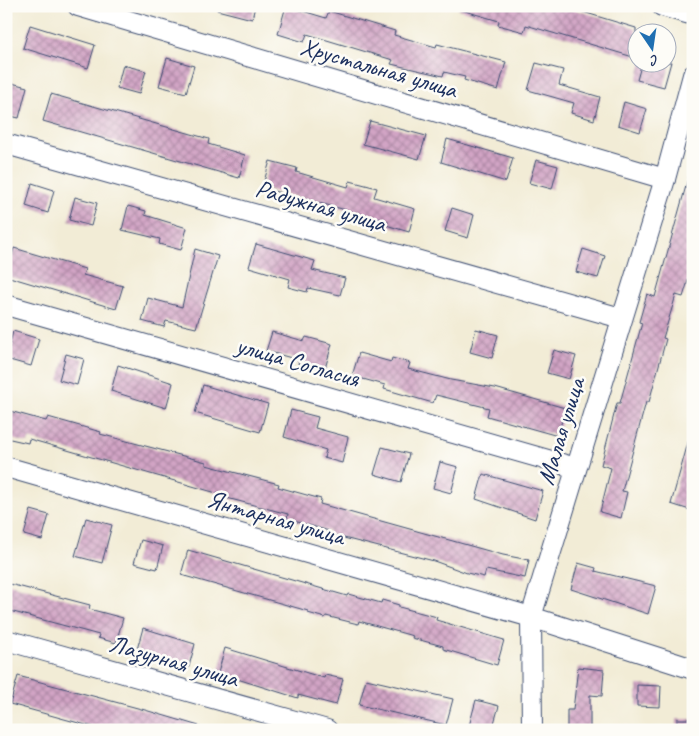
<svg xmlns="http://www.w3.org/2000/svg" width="699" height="736" font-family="Caveat,sans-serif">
  <defs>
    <pattern id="building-cross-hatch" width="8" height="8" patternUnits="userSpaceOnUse" patternTransform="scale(1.25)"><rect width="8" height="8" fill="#d2a4c5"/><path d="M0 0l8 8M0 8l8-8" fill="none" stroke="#aa86a3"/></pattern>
  </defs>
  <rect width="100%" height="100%" fill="#fdfcf7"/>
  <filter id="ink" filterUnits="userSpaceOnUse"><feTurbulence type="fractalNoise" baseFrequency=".02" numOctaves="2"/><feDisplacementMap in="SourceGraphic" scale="10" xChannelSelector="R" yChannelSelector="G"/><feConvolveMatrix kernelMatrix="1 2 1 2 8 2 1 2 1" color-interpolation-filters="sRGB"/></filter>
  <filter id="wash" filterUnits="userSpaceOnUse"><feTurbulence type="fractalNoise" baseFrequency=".0096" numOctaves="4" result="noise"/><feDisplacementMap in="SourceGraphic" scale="20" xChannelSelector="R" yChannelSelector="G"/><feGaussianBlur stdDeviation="1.12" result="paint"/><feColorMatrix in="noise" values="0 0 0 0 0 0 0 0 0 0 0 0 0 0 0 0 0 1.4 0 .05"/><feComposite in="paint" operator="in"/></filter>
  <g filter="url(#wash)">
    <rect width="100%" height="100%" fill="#f2ecd6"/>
    <g id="blocks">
      <g fill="url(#building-cross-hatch)">
        <polygon points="218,6 255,6 252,19 217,10"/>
        <polygon points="286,6 326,18 329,11 395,31 394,35 436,47 437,44 506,62 498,90 464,80 465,77 444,72 443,76 391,64 393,60 307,34 304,42 278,34"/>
        <polygon points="459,6 563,6 636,28 636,43 633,57 526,25 524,32 498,25 499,21 458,9"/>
        <polygon points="30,25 95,45 88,68 23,48"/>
        <polygon points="167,58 194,66 186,93 159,86"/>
        <polygon points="642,62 671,62 664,87 637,80"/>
        <polygon points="536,63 563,70 559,85 600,97 594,120 571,113 574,103 528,90"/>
        <polygon points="123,65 146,71 139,94 117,88"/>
        <polygon points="8,82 27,87 19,118 6,115"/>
        <polygon points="51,94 209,139 208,144 245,155 239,178 43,121"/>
        <polygon points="624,102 647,109 640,132 618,125"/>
        <polygon points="370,121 426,136 419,159 363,144"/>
        <polygon points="447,139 513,158 506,182 441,162"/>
        <polygon points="536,160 558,166 552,189 529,183"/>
        <polygon points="270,161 297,168 296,172 348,187 350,181 377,188 374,197 415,209 409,232 386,225 388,221 262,188"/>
        <polygon points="689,175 693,176 693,265 683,297 676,295 663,338 666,339 649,402 646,402 622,491 627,492 621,518 600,512 611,468 601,465 617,403 620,403 642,323 639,322 647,294 655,297"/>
        <polygon points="32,183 54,190 48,213 26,206"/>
        <polygon points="75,197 97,203 91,226 69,220"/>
        <polygon points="128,206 146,211 145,215 187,228 181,250 159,244 160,239 122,230"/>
        <polygon points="452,208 474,215 468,238 445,231"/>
        <polygon points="256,244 315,261 312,270 345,278 340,295 308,288 307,292 288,287 290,279 249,267"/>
        <polygon points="14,248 85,269 83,275 123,286 116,309 6,276"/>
        <polygon points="195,249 218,256 196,328 166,321 164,327 142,321 148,298 182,307"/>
        <polygon points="583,249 605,256 598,278 576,272"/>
        <polygon points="476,329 498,335 492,358 470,352"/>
        <polygon points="13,331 39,339 31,366 6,359"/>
        <polygon points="272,332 304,341 306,337 332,344 324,372 298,364 299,360 266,351"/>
        <polygon points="554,350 576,356 569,379 547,373"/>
        <polygon points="359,353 391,362 392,358 410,363 408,369 451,380 495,388 565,408 558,436 487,416 489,408 436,395 433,403 384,389 385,385 352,376"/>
        <polygon points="66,354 84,359 77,385 59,380"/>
        <polygon points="118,365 173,383 166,408 111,391"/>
        <polygon points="203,385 268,404 260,432 195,413"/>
        <polygon points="6,410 46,421 48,417 101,432 100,434 206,462 206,465 279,484 278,487 321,499 320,504 503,555 529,560 525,578 486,570 484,577 467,573 434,561 328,534 329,531 287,519 288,514 219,496 220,494 29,439 28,443 6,438"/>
        <polygon points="291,410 318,417 315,428 348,437 342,463 324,458 326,450 284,437"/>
        <polygon points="689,439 693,439 693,511 671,504"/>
        <polygon points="382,447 409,454 401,482 374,474"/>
        <polygon points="440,462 458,467 451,493 433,488"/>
        <polygon points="483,474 543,491 535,519 476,499"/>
        <polygon points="31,510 49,515 42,540 24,535"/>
        <polygon points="86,518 112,525 102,563 75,556"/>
        <polygon points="141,540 163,546 157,569 134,563"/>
        <polygon points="188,550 347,596 348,594 381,603 382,600 399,605 399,607 437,617 436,620 504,640 497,665 443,649 443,646 412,638 413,636 359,621 358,624 326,616 325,618 308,613 308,611 181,575"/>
        <polygon points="578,563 596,568 595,571 656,586 648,614 571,589"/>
        <polygon points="6,583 90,605 89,609 123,618 116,643 98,638 99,635 6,610"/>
        <polygon points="143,628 195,644 188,670 136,653"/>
        <polygon points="225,648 324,678 325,675 343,679 336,705 298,695 298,698 218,673"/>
        <polygon points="578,667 604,670 602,696 590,695 590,730 567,730 567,710 573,710"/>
        <polygon points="18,676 145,710 199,726 198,730 104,730 10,704"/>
        <polygon points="366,679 453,699 446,725 359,705"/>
        <polygon points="637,685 661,686 660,707 637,706"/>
        <polygon points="476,700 499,706 492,730 468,730"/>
        <rect x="677" y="719" width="16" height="11"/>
      </g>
    </g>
  </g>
  <g filter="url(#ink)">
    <use href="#blocks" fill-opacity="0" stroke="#3b4b70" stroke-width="1"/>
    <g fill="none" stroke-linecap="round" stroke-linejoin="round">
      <g stroke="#3b4b70" stroke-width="22">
        <g id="minor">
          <polyline points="78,6 665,179"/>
          <polyline points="662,6 693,15"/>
          <polyline points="693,75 665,179 531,617 693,669"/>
          <polyline points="6,144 621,318"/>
          <polyline points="6,305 576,468"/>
          <polyline points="6,467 531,617 532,730"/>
          <polyline points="6,640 327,730"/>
        </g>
      </g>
      <use href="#minor" stroke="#fff" stroke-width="20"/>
    </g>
  </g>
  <g text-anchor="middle" stroke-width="5" stroke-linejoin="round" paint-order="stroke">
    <g font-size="25" fill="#1b2f5e" stroke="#fdfcf7">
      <text transform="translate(379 67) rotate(16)" y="9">Хрустальная улица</text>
      <text transform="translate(321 205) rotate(16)" y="9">Радужная улица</text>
      <text transform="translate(298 361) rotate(16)" y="9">улица Согласия</text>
      <text transform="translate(560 431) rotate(-73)" y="9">Малая улица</text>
      <text transform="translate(276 517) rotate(16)" y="9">Янтарная улица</text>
      <text transform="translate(174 660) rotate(16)" y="9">Лазурная улица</text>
    </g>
  </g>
  <rect width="699" height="736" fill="none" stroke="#fdfcf7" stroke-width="25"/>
  <g transform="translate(652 48) rotate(167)"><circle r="24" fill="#fdfcf7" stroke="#a3aaba"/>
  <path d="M0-4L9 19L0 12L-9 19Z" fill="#1f6fb2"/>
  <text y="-8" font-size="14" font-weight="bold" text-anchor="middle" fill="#1b2f5e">С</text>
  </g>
</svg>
